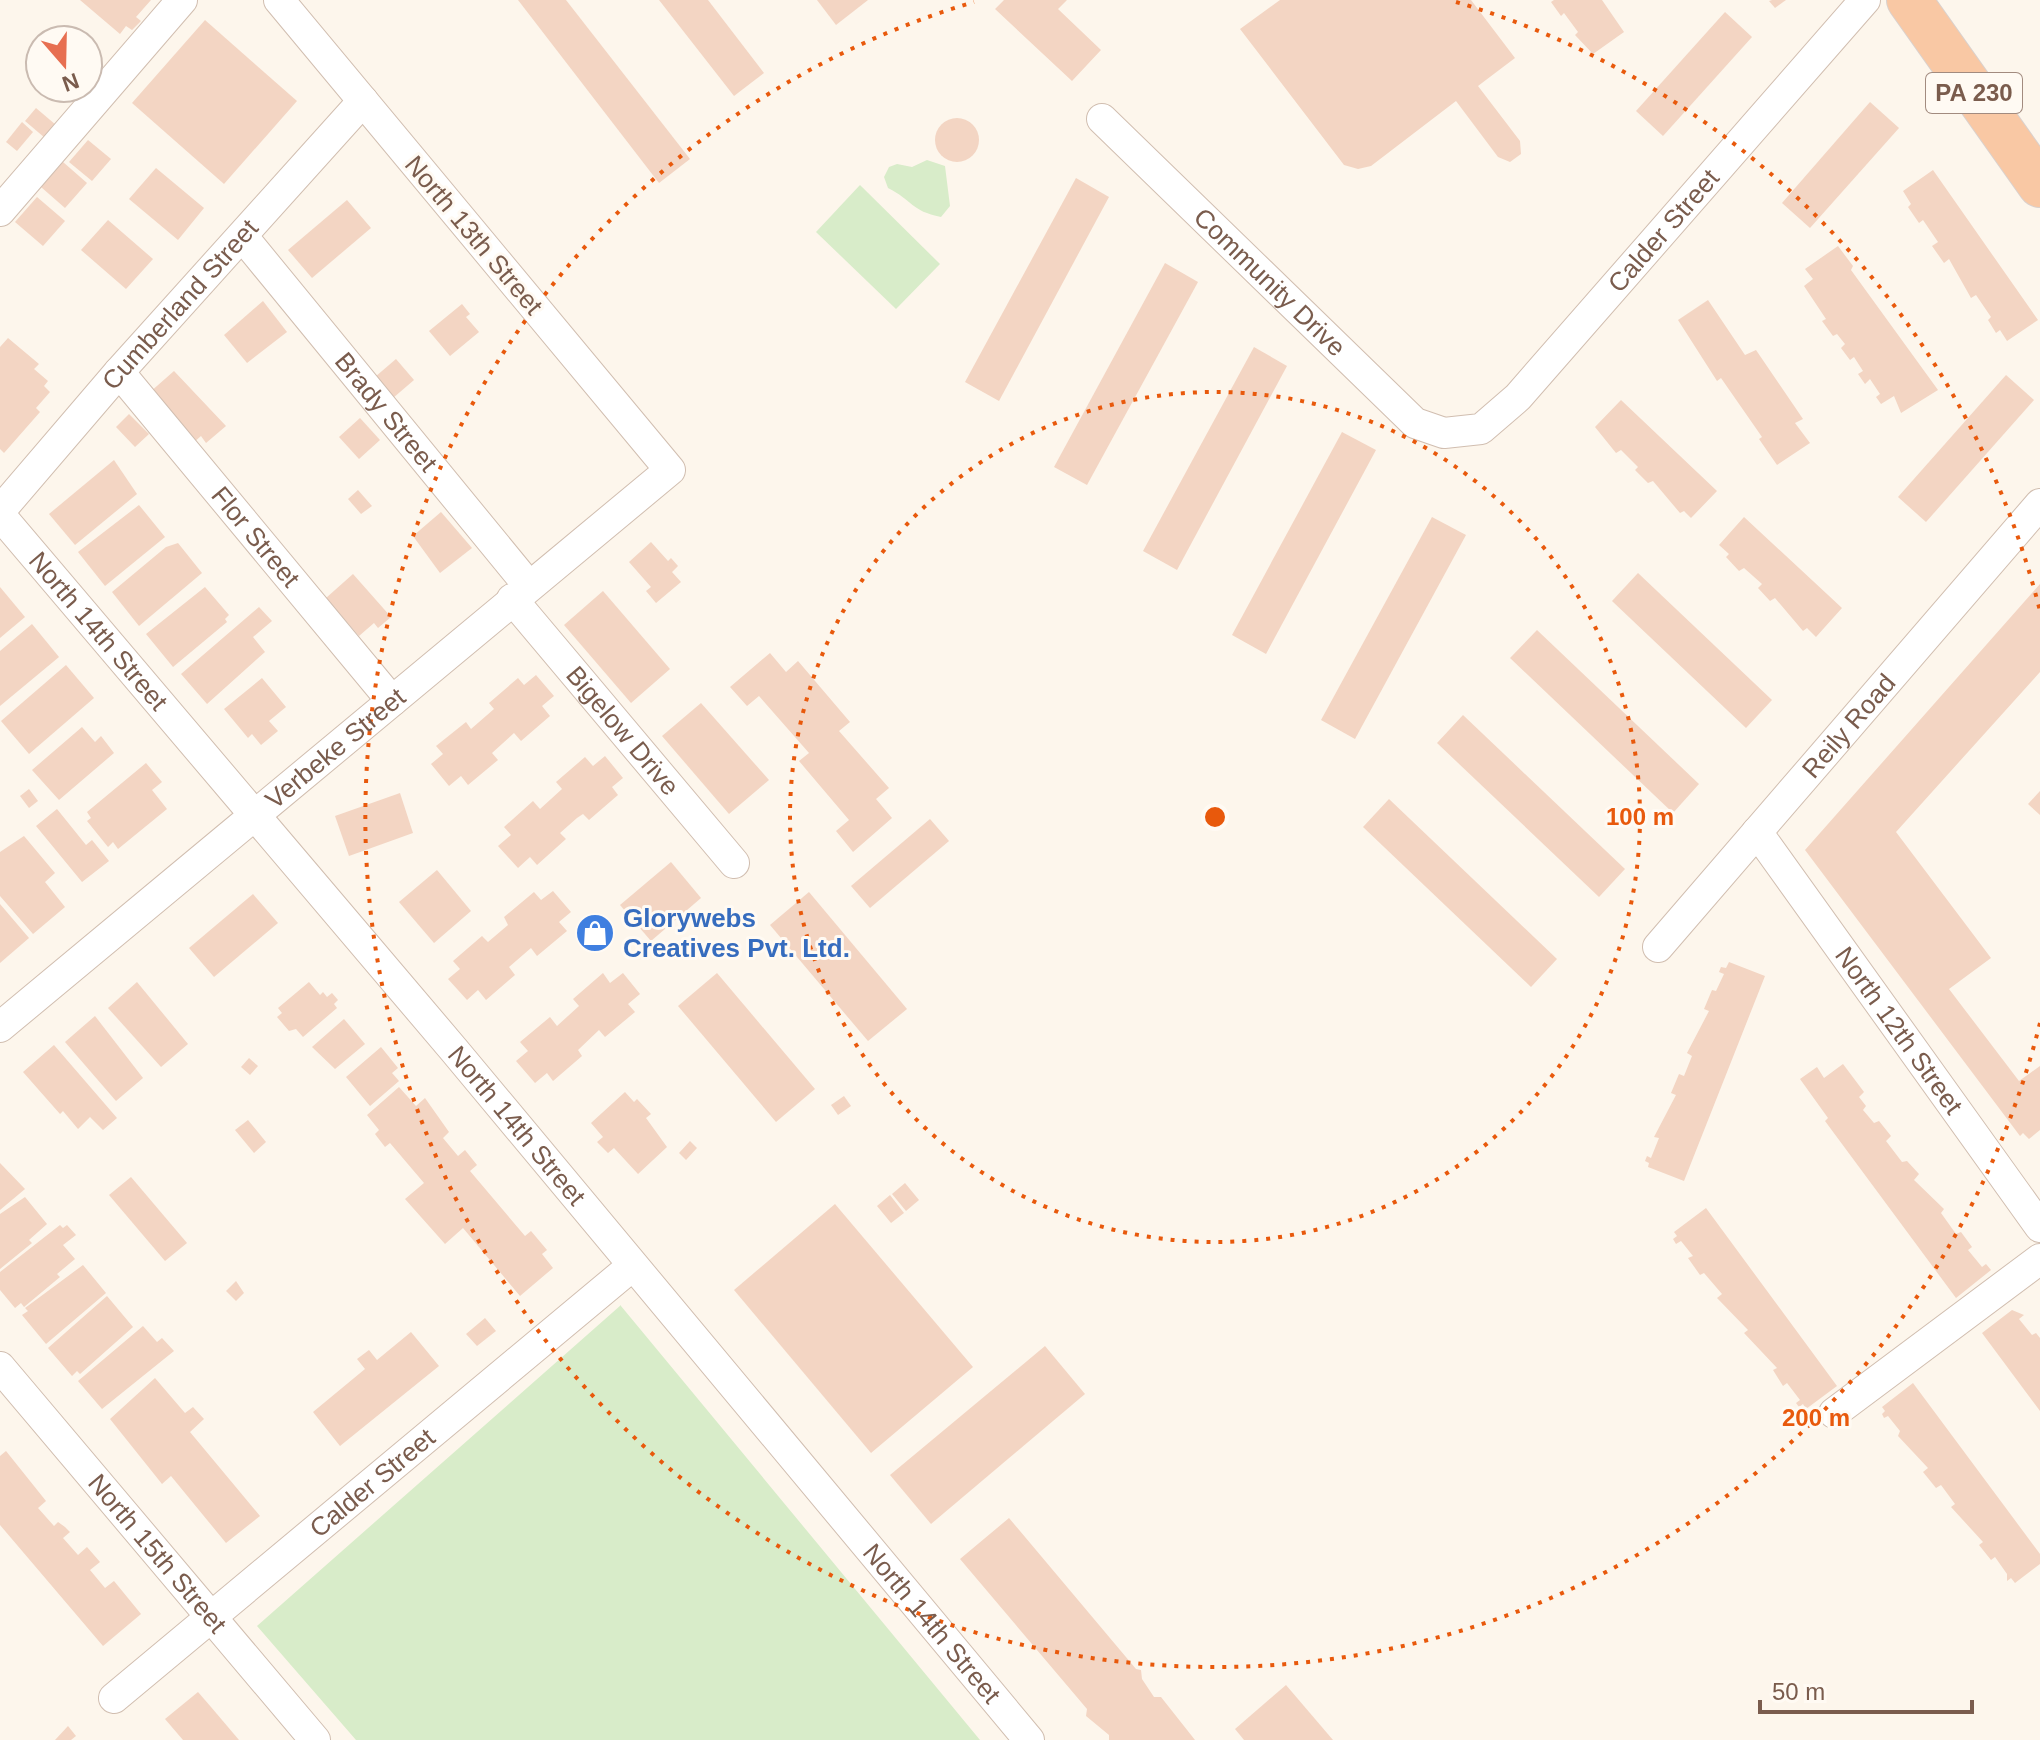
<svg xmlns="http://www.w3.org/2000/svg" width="2040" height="1740" font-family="Helvetica,sans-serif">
  <rect width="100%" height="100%" fill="#fdf6ec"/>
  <g fill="#d8ecc9">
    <path d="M 927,160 L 945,166 L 950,206 L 941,217 C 911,211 912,200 888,188 L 884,177 L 889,167 L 897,164 L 912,167 Z"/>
    <polygon points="860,185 940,264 896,309 816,232"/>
    <polygon points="621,1305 621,1306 980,1740 356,1740 257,1626"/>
  </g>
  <g fill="#f3d5c3">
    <polygon points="80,0 151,0 136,17 141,21 132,30 126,26 120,34"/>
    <polygon points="518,0 566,0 690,159 659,183"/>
    <polygon points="659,0 708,0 764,73 734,96"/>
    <polygon points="817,0 868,0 836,25"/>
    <polygon points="1004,0 1067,0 1058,9 1101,50 1072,81 995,9"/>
    <polygon points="1280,0 1471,0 1515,58 1478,86 1520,141 1521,154 1510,162 1498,157 1456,101 1371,166 1358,169 1344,165 1240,29"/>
    <polygon points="1554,0 1602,0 1624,32 1593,54 1575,35 1578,32 1564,13 1561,16 1551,2"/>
    <polygon points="1772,0 1786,0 1775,8 1769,1"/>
    <polygon points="1725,12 1752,37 1663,136 1636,111"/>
    <polygon points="205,20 297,101 224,184 132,103"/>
    <polygon points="1870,102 1899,128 1810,228 1782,203"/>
    <polygon points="36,108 56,125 45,138 25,121"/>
    <circle cx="957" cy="140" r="22"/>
    <polygon points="22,122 33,132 17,151 6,142"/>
    <polygon points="88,140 111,159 92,181 69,162"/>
    <polygon points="63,162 87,183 65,208 41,187"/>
    <polygon points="156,168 204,208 178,240 129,199"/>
    <polygon points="1933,170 2038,320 2007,341 2000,330 1996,333 1988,320 1991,317 1976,295 1971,298 1949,259 1944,263 1932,246 1938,242 1923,220 1919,223 1908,207 1911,204 1903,191"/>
    <polygon points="1076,178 1109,197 999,401 965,382"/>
    <polygon points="37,197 65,221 43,246 15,222"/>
    <polygon points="347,200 371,228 312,278 288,250"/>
    <polygon points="108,220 153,259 126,289 81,250"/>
    <polygon points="1838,246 1853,266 1851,270 1938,390 1901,413 1894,396 1881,404 1876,397 1880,394 1870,379 1865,384 1858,374 1863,371 1854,357 1850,360 1841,348 1845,344 1837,334 1833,336 1822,321 1826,319 1804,286 1813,279 1805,269"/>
    <polygon points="1165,263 1198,282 1087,485 1054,467"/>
    <polygon points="1708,300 1745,355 1756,350 1803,419 1795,423 1810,443 1777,465 1759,439 1762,437 1721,378 1717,381 1678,320"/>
    <polygon points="263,301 287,332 247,363 224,335"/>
    <polygon points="462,304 470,314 466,317 479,332 450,356 429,331"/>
    <polygon points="8,338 39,364 34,369 48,381 44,386 50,392 36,408 40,412 4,453 0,449 0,347"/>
    <polygon points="1254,347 1287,366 1177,570 1143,551"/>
    <polygon points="396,359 414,380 393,398 375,377"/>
    <polygon points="174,371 226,426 206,443 201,436 193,443 149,393"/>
    <polygon points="2006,375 2034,400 1926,522 1898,497"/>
    <polygon points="1621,400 1717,491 1691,518 1684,511 1680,513 1653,481 1648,483 1635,470 1638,467 1621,450 1616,453 1595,427"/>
    <polygon points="129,414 149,434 135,447 116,427"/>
    <polygon points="360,418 380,440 359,459 339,437"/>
    <polygon points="1342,432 1376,450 1266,654 1232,635"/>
    <polygon points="114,460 137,494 75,545 49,514"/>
    <polygon points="358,490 372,506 361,514 348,499"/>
    <polygon points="139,505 165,537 105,586 78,552"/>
    <polygon points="441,512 472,548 440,573 413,536"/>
    <polygon points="1432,517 1466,535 1355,739 1321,720"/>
    <polygon points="1744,517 1842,608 1816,637 1807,628 1803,631 1775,598 1770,601 1758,588 1762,584 1744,568 1739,571 1726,557 1729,554 1719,545"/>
    <polygon points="651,542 668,561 671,558 678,566 672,572 681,582 656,603 646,591 651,587 629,562"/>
    <polygon points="178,543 202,573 139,626 112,592 166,547"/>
    <polygon points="1638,573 1772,700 1746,728 1612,601"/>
    <polygon points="353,574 391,617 378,628 374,623 359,636 326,598"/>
    <polygon points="2040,584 2040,672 1896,832 1991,958 1949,989 2019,1081 2040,1066 2040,1130 2029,1139 2023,1133 2020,1136 1805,850"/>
    <polygon points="0,587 25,617 0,638"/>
    <polygon points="205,587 229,615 225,619 227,622 173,667 146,634"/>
    <polygon points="603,591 670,669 631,703 564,625"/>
    <polygon points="259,607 272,621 253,637 265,652 207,704 181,674"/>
    <polygon points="32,624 59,657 0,706 0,651"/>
    <polygon points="1537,630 1699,784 1673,813 1510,658"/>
    <polygon points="770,653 786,672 798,661 850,722 839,731 889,788 876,799 892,818 853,852 836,831 849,820 799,761 809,753 759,696 747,706 730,687"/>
    <polygon points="66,665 94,698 29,754 1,721"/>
    <polygon points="536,675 554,696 542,706 550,716 521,741 514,733 492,753 498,760 468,785 461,776 449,786 431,764 443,754 436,746 466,722 471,729 494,709 489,703 518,678 524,685"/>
    <polygon points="262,678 286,707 269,721 278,731 261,745 252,734 248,738 224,709"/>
    <polygon points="701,703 769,780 729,814 662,736"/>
    <polygon points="1463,715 1625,869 1599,897 1437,743"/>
    <polygon points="82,727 95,742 101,736 114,753 59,800 32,770"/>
    <polygon points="605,756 623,778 612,787 618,795 589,820 583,814 577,818 560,833 566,839 537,865 530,857 518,868 498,846 511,835 504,827 533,801 540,809 562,789 556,782 585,757 593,766"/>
    <polygon points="146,763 162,782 152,790 167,809 118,849 113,842 108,847 87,821 91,818 87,812"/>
    <polygon points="29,789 38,801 29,808 20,796"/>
    <polygon points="2040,791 2040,815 2028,804"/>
    <polygon points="400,793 413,833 349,856 335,816"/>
    <polygon points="1389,799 1557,959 1531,987 1363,827"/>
    <polygon points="57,809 86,845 92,840 109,861 82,882 36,826"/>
    <polygon points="930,819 949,841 870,908 851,886"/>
    <polygon points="24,836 55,873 45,882 65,907 33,934 0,896 0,852"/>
    <polygon points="671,862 701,898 651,941 620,905"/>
    <polygon points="437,870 471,911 434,943 399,902"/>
    <polygon points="553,891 571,912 559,922 567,931 537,956 531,948 509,967 515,975 486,1000 478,990 467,1000 448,979 460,969 453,961 482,936 488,942 508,925 504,917 534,892 541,900"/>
    <polygon points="809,892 907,1009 868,1041 770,925"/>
    <polygon points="253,894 278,923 214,977 189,948"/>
    <polygon points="0,904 29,938 0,963"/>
    <polygon points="1729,962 1765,976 1684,1181 1648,1167 1649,1163 1645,1161 1647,1156 1651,1158 1659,1138 1654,1137 1676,1095 1671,1093 1679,1074 1684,1076 1692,1056 1687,1053 1709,1011 1704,1009 1712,990 1716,991 1724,974 1719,972 1721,967 1726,968"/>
    <polygon points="603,973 610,983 623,973 640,994 628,1004 635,1012 605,1037 599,1030 578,1050 582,1056 553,1081 547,1073 535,1083 516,1061 528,1051 520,1042 550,1017 557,1026 579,1006 573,999"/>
    <polygon points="717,973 815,1089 776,1122 678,1006"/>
    <polygon points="137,982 188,1044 161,1067 108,1008"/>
    <polygon points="309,982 320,995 323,992 327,997 332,993 338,1000 334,1004 337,1008 303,1037 296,1029 289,1031 277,1017 282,1013 278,1008"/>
    <polygon points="95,1016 143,1078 116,1101 65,1042"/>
    <polygon points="344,1019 365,1044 335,1069 312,1047"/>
    <polygon points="54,1045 117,1118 103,1130 90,1117 78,1129 63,1111 60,1114 23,1072"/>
    <polygon points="381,1047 398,1068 392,1073 399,1081 370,1106 346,1077"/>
    <polygon points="249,1058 258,1066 250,1075 241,1067"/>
    <polygon points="1843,1064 1864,1092 1859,1097 1866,1106 1863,1110 1874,1123 1879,1121 1891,1136 1886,1141 1902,1162 1907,1161 1919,1174 1914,1180 1944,1209 1941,1213 1956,1234 1961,1232 1972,1247 1968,1250 1982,1267 1986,1264 1991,1270 1956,1298 1825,1121 1828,1118 1800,1079 1817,1067 1824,1078"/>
    <polygon points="399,1087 416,1106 425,1098 449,1132 443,1138 458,1156 465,1150 477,1165 470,1171 525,1236 531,1231 547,1250 542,1254 553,1268 520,1296 463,1228 445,1244 405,1199 424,1183 390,1143 385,1147 378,1138 375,1134 379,1130 367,1115"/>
    <polygon points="625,1092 634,1102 637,1099 651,1114 646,1118 667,1147 638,1174 614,1148 608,1153 597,1142 603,1137 591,1123"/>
    <polygon points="844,1096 851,1106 838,1115 831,1105"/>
    <polygon points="248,1120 266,1142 254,1153 235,1130"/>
    <polygon points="690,1141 697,1148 686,1160 679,1153"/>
    <polygon points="0,1163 25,1189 0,1210"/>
    <polygon points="131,1177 187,1243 165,1261 109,1195"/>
    <polygon points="905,1183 919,1200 906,1211 892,1194"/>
    <polygon points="890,1195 904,1213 891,1223 877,1206"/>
    <polygon points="25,1197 47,1224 29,1240 32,1243 0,1269 0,1214"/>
    <polygon points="835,1204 973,1367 871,1453 734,1290"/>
    <polygon points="1706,1208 1837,1386 1806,1409 1803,1404 1799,1407 1796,1403 1800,1400 1787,1383 1783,1386 1773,1370 1777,1368 1744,1333 1748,1330 1717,1298 1722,1294 1704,1273 1700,1275 1688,1258 1693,1256 1681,1241 1676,1244 1673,1239 1677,1236 1674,1232"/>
    <polygon points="60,1225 63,1228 67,1225 76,1235 63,1245 75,1259 57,1274 60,1277 24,1307 21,1303 15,1308 0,1290 0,1272"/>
    <polygon points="83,1265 106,1293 46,1344 22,1315 28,1311 25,1308"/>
    <polygon points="236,1281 244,1293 236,1301 226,1291"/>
    <polygon points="107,1296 133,1327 80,1374 77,1371 72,1376 48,1348"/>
    <polygon points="2012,1310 2024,1315 2019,1319 2032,1335 2036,1333 2040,1338 2040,1411 1982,1333"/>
    <polygon points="485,1318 496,1331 477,1346 466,1334"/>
    <polygon points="143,1326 157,1342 162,1338 174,1351 102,1409 78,1381"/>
    <polygon points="411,1332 439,1366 340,1446 313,1412 365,1369 357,1359 369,1350 377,1360"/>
    <polygon points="1045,1346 1085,1394 931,1524 890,1475"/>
    <polygon points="155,1378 185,1413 193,1407 204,1419 190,1432 260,1516 226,1543 171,1476 162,1484 110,1419"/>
    <polygon points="1913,1383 2040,1554 2040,1564 2015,1583 2011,1578 2007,1581 2007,1574 1995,1557 1991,1560 1979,1545 1983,1542 1951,1507 1955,1504 1941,1485 1936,1488 1923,1472 1928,1468 1898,1436 1900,1431 1888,1416 1884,1418 1882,1414 1885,1411 1882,1407"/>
    <polygon points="6,1451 46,1501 38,1508 54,1526 58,1522 65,1527 70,1532 63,1538 78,1555 87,1547 100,1562 90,1570 105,1588 114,1581 141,1614 103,1646 0,1525 0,1456"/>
    <polygon points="1009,1518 1136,1669 1141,1670 1142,1679 1154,1697 1161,1697 1195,1740 1109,1740 1109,1735 1086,1716 1087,1709 960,1559"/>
    <polygon points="1286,1685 1333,1740 1244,1740 1235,1729"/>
    <polygon points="198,1692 211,1707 239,1740 183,1740 165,1719"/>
    <polygon points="68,1726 76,1736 71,1740 55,1740"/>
  </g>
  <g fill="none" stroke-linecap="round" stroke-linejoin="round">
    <g stroke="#d1beb0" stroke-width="32">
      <g id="minor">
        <path id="s1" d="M 1102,119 L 1415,423 L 1444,433 L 1481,429 L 1518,397 L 1865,0"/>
        <polyline points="0,211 182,0"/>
        <path id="s2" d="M 243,237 L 528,585"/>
        <path id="s3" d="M 119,372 L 392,701"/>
        <path id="s4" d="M 0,511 L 119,372 L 363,101"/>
        <path id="s5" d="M 0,515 L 454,1050 L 1029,1740"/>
        <path id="s6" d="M 512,599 L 734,863"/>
        <path id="s7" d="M 1757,832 L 2040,1227"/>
        <path id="s8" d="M 1658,947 L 2040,504"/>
        <path id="s9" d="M 0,1027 L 670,470 L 279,0"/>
        <path id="s10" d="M 0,1367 L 315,1740"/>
        <polyline points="1834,1413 2040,1259"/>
        <path id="s11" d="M 114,1698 L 631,1267"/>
      </g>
    </g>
    <g stroke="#dad1cd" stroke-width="46">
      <polyline id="trunk" points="1909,0 2040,185"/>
    </g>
    <use href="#minor" stroke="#fff" stroke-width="30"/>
    <use href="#trunk" stroke="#f9c8a4" stroke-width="44"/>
  </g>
  <g fill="none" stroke="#e8590c" stroke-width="4" stroke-dasharray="4 8">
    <circle cx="1215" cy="817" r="425"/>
    <path d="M2040 1023A850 850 0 1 1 974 2M1456 2A850 850 0 0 1 2040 611"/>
  </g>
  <defs>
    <g id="shop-disc" transform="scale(2)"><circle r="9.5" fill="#3f7fe0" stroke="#fffaf3"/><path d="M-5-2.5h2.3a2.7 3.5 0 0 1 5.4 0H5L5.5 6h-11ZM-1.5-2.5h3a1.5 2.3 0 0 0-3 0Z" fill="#fff"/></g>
  </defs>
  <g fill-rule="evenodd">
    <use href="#shop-disc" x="595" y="933"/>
  </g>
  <g text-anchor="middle" stroke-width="6" stroke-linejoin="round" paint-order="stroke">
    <rect fill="#fffaf3" stroke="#a28b7f" stroke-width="2" x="1926" y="73" width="96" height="40" rx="6"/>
    <g font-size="24" font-weight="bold" fill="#7a5c4d">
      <text x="1974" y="101">PA 230</text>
    </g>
    <g font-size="26" fill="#7a5c4d" stroke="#fffaf3">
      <text dy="9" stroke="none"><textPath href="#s1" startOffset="774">Calder Street</textPath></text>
      <text transform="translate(474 235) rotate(50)" y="9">North 13th Street</text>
      <text dy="9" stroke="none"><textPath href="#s1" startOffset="234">Community Drive</textPath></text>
      <text dy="9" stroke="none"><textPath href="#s4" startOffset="274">Cumberland Street</textPath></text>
      <text dy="9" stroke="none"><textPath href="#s2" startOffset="226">Brady Street</textPath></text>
      <text dy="9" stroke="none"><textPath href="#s3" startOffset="214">Flor Street</textPath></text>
      <text dy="9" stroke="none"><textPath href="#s5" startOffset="152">North 14th Street</textPath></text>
      <text dy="9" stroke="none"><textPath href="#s8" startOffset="292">Reily Road</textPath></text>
      <text dy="9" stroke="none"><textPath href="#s6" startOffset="172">Bigelow Drive</textPath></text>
      <text dy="9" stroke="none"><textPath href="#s9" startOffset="436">Verbeke Street</textPath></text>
      <text dy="9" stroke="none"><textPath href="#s7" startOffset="244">North 12th Street</textPath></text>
      <text dy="9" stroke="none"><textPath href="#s5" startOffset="800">North 14th Street</textPath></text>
      <text dy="9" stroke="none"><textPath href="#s11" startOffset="336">Calder Street</textPath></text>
      <text dy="9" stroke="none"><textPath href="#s10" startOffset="244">North 15th Street</textPath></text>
      <text dy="9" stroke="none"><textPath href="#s5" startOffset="1448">North 14th Street</textPath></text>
    </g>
    <g font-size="26" font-weight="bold" fill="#366cbe" stroke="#fffaf3" text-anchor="start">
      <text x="623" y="927">Glorywebs<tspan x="623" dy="30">Creatives Pvt. Ltd.</tspan></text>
    </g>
  </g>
  <circle cx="1215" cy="817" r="12" fill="#e8590c" stroke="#fffaf3" stroke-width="4"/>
  <g font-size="24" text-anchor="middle" font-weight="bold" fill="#e8590c" stroke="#fffaf3" stroke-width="6" stroke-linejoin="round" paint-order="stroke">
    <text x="1640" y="825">100 m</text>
    <text x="1816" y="1426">200 m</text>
  </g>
  <g transform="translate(64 64) rotate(160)"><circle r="38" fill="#fffaf3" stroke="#cabbb1" stroke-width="2"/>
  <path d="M0-6L14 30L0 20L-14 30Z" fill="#e76f51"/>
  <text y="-12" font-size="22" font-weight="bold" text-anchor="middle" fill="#7a5c4d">N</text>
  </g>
  <path d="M1760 1700v12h212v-12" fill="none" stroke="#7a5c4d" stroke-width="4"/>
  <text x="1772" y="1700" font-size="24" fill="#7a5c4d" stroke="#fffaf3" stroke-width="6" paint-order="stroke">50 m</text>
</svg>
